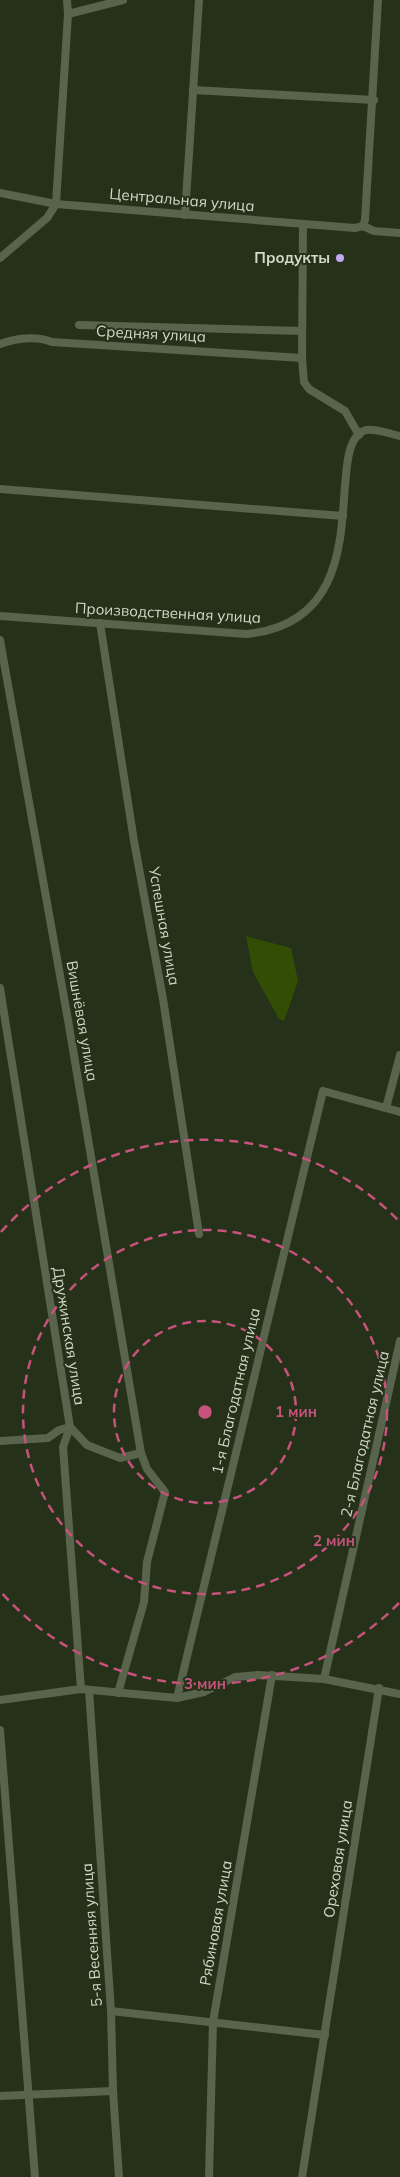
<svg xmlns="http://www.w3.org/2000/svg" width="400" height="2177" font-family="Mulish,sans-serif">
  <rect width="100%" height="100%" fill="#26311a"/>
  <polygon fill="#334e04" points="246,936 291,948 298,981 284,1021 279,1019 253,972"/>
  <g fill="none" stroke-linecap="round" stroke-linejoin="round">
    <g stroke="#58644b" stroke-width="8">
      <polyline points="68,14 123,0"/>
      <polyline points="193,90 374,100"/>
      <polyline points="0,193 56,204 355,228 363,226"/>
      <polyline points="185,215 199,0"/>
      <polyline points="303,224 302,358 304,382 309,389 345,411 359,435"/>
      <polyline points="363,226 365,220 378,0"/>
      <polyline points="363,226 374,231 400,233"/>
      <polyline points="0,258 47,218 56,204 68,14 67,0"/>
      <polyline points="79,325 302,331"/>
      <path d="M 0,344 C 16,338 36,336 52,342 L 302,358"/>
      <polyline points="0,489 343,516"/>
      <path d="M 0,616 L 246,634 C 387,621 318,444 366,430 C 376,428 390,434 400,436"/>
      <polyline points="100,623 134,841 163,999 199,1234"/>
      <polyline points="0,640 68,1020 141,1453"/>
      <polyline points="0,988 70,1427 63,1447 81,1689"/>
      <polyline points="386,1108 400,1055"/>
      <polyline points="0,1441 48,1438 59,1430 70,1427 87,1445 120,1458 141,1453 147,1469 165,1492 147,1562 144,1602 118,1693"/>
      <polyline points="324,1679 400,1341"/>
      <polyline points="89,1690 111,2011 113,2091 119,2177"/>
      <polyline points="177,1698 323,1091 400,1112"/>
      <polyline points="0,1700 81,1689 177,1698 204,1692 235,1677 258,1675 324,1679 400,1694"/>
      <polyline points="0,1730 35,2177"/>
      <polyline points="111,2011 325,2035"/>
      <polyline points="0,2096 113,2091"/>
      <polyline points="209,2177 213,2022 272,1675"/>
      <polyline points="302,2177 379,1688"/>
    </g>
  </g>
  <g fill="none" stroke="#c7527c" stroke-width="2.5" stroke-dasharray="9 6">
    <circle cx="205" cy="1412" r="91"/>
    <circle cx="205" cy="1412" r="182"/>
    <path d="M399 1603A272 272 0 0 1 1 1592M1 1232A272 272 0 0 1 399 1221"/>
  </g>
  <circle fill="#c1a8f3" stroke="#26311a" stroke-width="2" cx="340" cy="258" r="5"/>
  <g text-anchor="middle" stroke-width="4" stroke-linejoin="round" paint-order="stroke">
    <g font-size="15" fill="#d2d9ca" stroke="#26311a">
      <text transform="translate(182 200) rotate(5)" y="5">Центральная улица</text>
      <text transform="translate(151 334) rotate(3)" y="5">Средняя улица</text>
      <text transform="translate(168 613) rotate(3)" y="5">Производственная улица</text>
      <text transform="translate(164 926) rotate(80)" y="5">Успешная улица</text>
      <text transform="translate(82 1021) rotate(80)" y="5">Вишнёвая улица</text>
      <text transform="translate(69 1336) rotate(81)" y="5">Дружинская улица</text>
      <text transform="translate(236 1391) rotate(-77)" y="5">1-я Благодатная улица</text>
      <text transform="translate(365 1434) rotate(-77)" y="5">2-я Благодатная улица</text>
      <text transform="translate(338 1859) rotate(-81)" y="5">Ореховая улица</text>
      <text transform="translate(216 1923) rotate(-80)" y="5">Рябиновая улица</text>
      <text transform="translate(92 1935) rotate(-94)" y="5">5-я Весенняя улица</text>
    </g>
    <g font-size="15" font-weight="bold" fill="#d2d9ca" stroke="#26311a" text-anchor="end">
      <text x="330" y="263">Продукты</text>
    </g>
  </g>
  <circle cx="205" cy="1412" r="8" fill="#c7527c" stroke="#26311a" stroke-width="2.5"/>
  <g font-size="15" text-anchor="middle" font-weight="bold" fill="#c7527c" stroke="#26311a" stroke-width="4" stroke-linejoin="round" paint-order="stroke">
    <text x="296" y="1417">1 мин</text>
    <text x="334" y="1546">2 мин</text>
    <text x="205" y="1689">3 мин</text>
  </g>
</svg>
